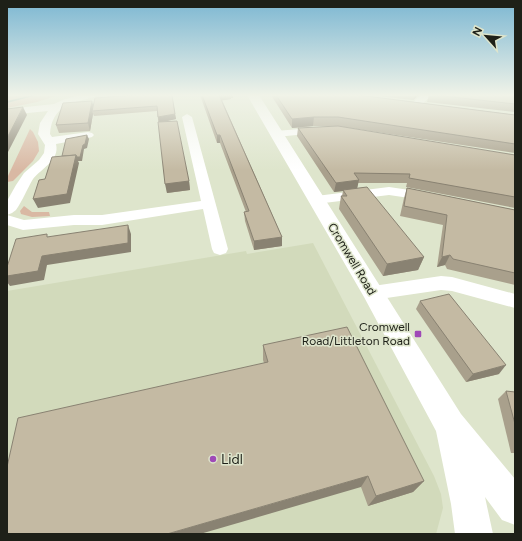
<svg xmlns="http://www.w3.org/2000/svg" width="522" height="541" font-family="Figtree,sans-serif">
  <rect width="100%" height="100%" fill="#dee5cc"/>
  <polygon fill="#d2dabb" points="313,243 434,476 441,494 443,508 436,534 7,534 7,291 246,251 247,254"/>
  <g fill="#d9b8a3">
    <polygon points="7,95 59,95 37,102 7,108"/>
    <polygon points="30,129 33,132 38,142 39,151 33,161 13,181 7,182 7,178"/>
    <polygon points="24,206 32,212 49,212 50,216 32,217 21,214 20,211"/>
  </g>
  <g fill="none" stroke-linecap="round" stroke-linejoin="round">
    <polygon fill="#5f8d84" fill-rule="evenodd" points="33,95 37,95 7,103 7,101"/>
    <g fill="#fff" fill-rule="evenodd">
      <path d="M 81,95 L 96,95 L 94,97 C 71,103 52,106 50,134 L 52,137 L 88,132 L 92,133 L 94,135 L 92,137 L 88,138 L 56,144 C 60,160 42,168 33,179 C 27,189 23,200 16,210 L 12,213 L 7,215 L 7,201 L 16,185 L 24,173 L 39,160 L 44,153 L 45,145 L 38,134 L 40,123 L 48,111 L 7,115 L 7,109 L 54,104 L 65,99 Z"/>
      <polygon points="421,95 432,95 423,103 420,108 412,108 411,106 416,99"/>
      <polygon points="187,114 192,117 228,249 226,253 220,255 214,253 212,249 203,209 102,225 74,225 23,230 7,225 7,215 24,220 74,215 102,215 201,201 182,117"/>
      <polygon points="323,127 327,128 329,130 327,132 276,137 272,136 270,134 272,132 276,131"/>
      <polygon points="389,187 430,193 435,194 437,197 435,200 430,201 389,195 316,204 311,203 309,200 311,197 316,196"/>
      <polygon points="441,276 452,277 515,294 515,308 452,291 441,290 373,300 366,298 363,293 366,288 373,286"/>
    </g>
    <polygon fill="#fff" fill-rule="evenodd" points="247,95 259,95 461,414 515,479 515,525 502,520 485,497 493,534 455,534 451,504 436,431 364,297"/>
  </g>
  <g fill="#a9a08c">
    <polygon points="172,95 176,119 160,122 189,181 190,190 167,193 157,111 94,116 93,114 90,131 59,133 56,125 93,105"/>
    <polygon points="200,95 233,95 233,98 231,98 231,99 222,100 282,237 282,246 254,250 245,221 244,212 246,212 220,143 217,143"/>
    <polygon points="271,95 358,95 515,115 515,153 337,126 313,126 292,128"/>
    <polygon points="369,95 419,95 413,100"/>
    <polygon points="429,95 515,95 515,112 427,102"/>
    <polygon points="298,128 515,155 515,208 406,187 407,183 358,183 357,188 424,257 418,270 383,276 339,209 341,196 342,196 343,191 334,192 297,136"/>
    <polygon points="407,188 515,210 515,285 447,269 445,265 437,267 443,225 400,216 404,198"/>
    <polygon points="420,301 499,374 466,382 416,309"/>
    <polygon points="263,345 424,481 413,492 368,506 361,487 264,363 263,360"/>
    <polygon points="506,391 515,392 515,453 511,453 498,399"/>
  </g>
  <g fill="#898272">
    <polygon points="219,95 233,95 233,98 231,98 231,99 219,101"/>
    <polygon points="415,95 419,95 413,100"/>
    <polygon points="92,101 94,108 92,111 93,114 90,131 88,123"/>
    <polygon points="23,107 27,115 7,154 7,138"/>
    <polygon points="175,114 176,119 159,123 158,117"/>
    <polygon points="314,117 313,126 292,128 292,119"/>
    <polygon points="87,135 89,139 87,148 84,149 82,161 78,161 79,163 70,203 38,208 33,199 76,155"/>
    <rect x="217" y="135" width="3" height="8"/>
    <polygon points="359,180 357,189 343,190 343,191 334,192 336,183"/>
    <polygon points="189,181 190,190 167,193 165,184"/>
    <polygon points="128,225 131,234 131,252 47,265 44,280 10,286 7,282 7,276 42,256"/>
    <polygon points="282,237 282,246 254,250 254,241"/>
    <polygon points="450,255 445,265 437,267 442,257"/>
    <polygon points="424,257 418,270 383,276 387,264"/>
    <polygon points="506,365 499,374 466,382 473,374"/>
    <polygon points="368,476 361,487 200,534 167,534"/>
    <polygon points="424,481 413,492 368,506 376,496"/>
  </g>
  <g fill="#c4baa3" stroke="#898272">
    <polygon points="135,95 172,95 175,114 158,117 157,106 92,111 95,98"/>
    <polygon points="202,95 219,95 282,237 254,241 244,212 249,211 220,135 217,135"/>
    <polygon points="276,95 358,95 515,115 515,144 338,117 314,117 292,119"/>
    <polygon points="435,95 515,95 515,104"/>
    <polygon points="92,101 88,123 56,125 63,103"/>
    <polygon points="23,107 7,138 7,109"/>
    <polygon points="177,121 189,181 165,184 158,122"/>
    <polygon points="338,126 515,155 515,197 409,178 410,174 354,173 359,180 336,183 298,128"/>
    <polygon points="87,135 85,144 83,145 80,157 77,157 76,155 62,156 66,139"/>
    <polygon points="76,155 67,194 33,199 39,180 45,179 52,157"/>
    <polygon points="367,187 424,257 387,264 341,196 347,196 343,190"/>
    <polygon points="407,188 515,210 515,273 453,259 450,255 442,257 447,215 404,206"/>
    <polygon points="128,225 128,243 42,256 38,271 7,276 7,267 16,239 47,234 47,237"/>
    <polygon points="449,294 506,365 473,374 420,301"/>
    <polygon points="347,327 424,481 376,496 368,476 167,534 7,534 7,467 18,418 268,362 263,345"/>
    <polygon points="506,391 515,392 515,424"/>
  </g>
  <linearGradient id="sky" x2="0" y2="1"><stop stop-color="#7cb7d2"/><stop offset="0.56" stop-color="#f0f3e8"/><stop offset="1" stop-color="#f0f3e8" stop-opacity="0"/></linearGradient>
  <rect width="522" height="170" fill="url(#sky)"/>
  <g fill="#9f49b7" stroke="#dee5cc" stroke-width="1.5">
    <rect x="414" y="330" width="8" height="8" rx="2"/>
    <circle cx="213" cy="459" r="4"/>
  </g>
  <g text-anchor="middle" stroke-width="3" stroke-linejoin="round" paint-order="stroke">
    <g font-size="12" fill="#1e2018" stroke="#dee5cc">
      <text transform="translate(352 259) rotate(59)" y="4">Cromwell Road</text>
    </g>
    <g font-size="12" fill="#1e2018" stroke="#dee5cc" text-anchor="end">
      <text x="410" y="331">Cromwell<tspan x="410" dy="14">Road/Littleton Road</tspan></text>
    </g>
    <g font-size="14" fill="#1e2018" stroke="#dee5cc" text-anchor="start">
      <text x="221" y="464">Lidl</text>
    </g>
  </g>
  <rect width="522" height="541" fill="none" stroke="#1e2018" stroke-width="16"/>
  <g transform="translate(486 36) rotate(297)" stroke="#dee5cc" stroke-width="3" paint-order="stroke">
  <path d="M0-3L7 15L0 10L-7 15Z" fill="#1e2018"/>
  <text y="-6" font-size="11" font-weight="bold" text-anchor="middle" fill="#1e2018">N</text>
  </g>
</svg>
